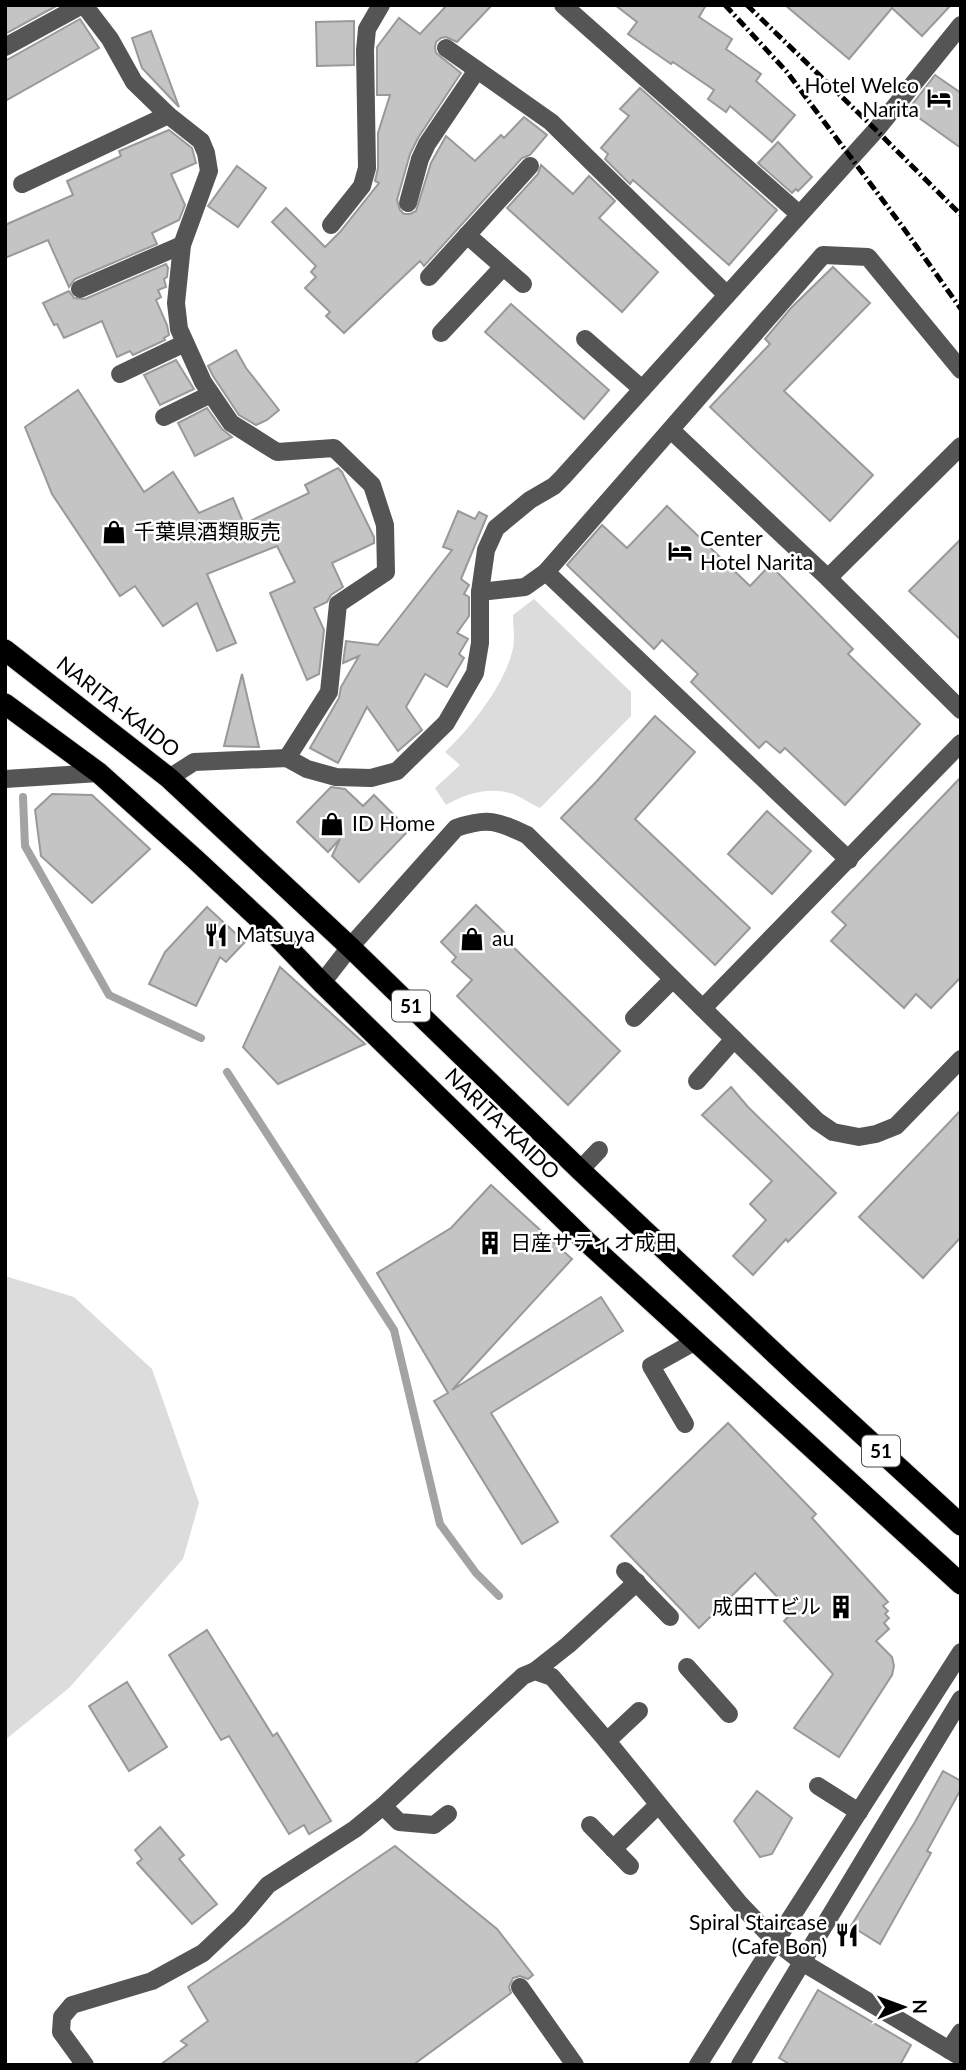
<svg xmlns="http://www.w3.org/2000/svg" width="966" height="2070" font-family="Lato,'Noto Sans JP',sans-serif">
  <rect width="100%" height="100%" fill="#fff"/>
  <g fill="#dcdcdc">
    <path d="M 534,599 L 631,692 L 631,716 L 540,808 C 531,804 520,796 510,793 C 488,787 465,794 446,805 L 435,788 L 460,765 L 445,752 C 471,728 506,683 513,648 C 515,638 513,626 513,615 Z"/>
    <polygon points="5,1276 74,1297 152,1369 199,1503 183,1559 69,1688 5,1740"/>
  </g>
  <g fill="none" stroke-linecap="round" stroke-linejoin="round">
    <g stroke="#a3a3a3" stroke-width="8">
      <polyline points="23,797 25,846 109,995 201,1038"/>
      <polyline points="227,1072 394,1330 440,1524 476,1573 499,1596"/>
    </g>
  </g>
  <g fill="#c4c4c4" stroke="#999" stroke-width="2">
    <polygon points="5,5 58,5 7,33 5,30"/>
    <polygon points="447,5 492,5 457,42 446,37 441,38 436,42 435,48 436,53 461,73 418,138 410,154 397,200 400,210 404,214 410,214 416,211 431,163 446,136 475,161 501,135 504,138 524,117 547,135 530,155 522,158 424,266 420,261 344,333 326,316 330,312 305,288 316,277 311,272 316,266 272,222 286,208 325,247 340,232 379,183 375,181 378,168 378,133 390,95 377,95 377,47 399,18 420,34"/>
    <polygon points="615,5 706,5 699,17 732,39 726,49 761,74 756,81 795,115 772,142 730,106 726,112 708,99 714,90 673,62 671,64 628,34 637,22"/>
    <polygon points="785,5 951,5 922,36 892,8 849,59"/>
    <polygon points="80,19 99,48 5,101 5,61"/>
    <polygon points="354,21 354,65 317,66 316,22"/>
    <polygon points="151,31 179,107 142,68 132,38"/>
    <polygon points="935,75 961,93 961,148 908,110"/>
    <polygon points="640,88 777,210 729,265 633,180 630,184 605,159 608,154 601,148 629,116 620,109"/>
    <polygon points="169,130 192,148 196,163 171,174 185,205 179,220 152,233 157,244 75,279 69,287 48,240 5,258 5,225 73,195 67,181 121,156 119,151"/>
    <polygon points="778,142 812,177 798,191 796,189 792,193 758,163"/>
    <polygon points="541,165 573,194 589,176 615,201 599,218 658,272 622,312 507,208 538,174"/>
    <polygon points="237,166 266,188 238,227 208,206"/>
    <polygon points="166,264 168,268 167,277 164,279 166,287 158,290 161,297 156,300 167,325 169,335 164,338 165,340 133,355 130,351 117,357 102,321 64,338 57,324 54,325 43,303 69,291 74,298 85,299"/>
    <polygon points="833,267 870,303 784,391 873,475 830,521 710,407 770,344 765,339 791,308"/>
    <polygon points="511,304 609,390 584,419 485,332"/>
    <polygon points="236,350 246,368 279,410 267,420 256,425 239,415 213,376 208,366"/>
    <polygon points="176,360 194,389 160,405 144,375"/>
    <polygon points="78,390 144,492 173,472 199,513 233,498 244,524 309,493 305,485 338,468 342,472 374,537 374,543 332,563 343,587 331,595 327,602 314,608 324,630 319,674 307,680 270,593 295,582 277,546 207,574 236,643 217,651 197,603 163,626 135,586 120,596 52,494 25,427"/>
    <polygon points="207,408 222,429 232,437 195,456 178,423"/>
    <polygon points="667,506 750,586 770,565 853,649 848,654 920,724 845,805 785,748 780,753 766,741 759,748 691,682 698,674 662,640 654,649 567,565 602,525 627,548"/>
    <polygon points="458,511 475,519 479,512 487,516 461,579 469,585 464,594 469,597 469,616 457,633 468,639 459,654 464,658 447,687 425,674 406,707 422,730 398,751 367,707 338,763 310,748 339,698 341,687 359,656 343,663 346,641 378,645 452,550 443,547"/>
    <polygon points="961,539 961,640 909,591"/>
    <polygon points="242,674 259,747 224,746"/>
    <polygon points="655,716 695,752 635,819 750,928 715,965 561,818 596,782"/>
    <polygon points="961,777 961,977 931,1008 916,994 904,1008 831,941 846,925 832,912"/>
    <polygon points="331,787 345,789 363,806 374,795 409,830 359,882 332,856 340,839 328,852 297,822"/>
    <polygon points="52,794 92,795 150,849 92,903 41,856 35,810"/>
    <polygon points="767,811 811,851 772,894 728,854"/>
    <polygon points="476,905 506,934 503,937 620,1051 568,1105 457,996 472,980 452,962 456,957 441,942"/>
    <polygon points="207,907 245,942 226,962 220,957 196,1006 149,984 165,952"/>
    <polygon points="280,967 365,1044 278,1084 243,1047"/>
    <polygon points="731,1087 748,1107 836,1193 788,1242 786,1239 753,1275 733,1256 766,1220 750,1204 772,1181 702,1115"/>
    <polygon points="961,1110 961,1237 923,1278 859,1217"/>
    <polygon points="491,1185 572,1259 452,1390 601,1297 623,1331 491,1413 558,1522 522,1544 434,1401 448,1393 377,1273 451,1228"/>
    <polygon points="728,1423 816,1514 812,1518 888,1602 883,1606 888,1611 885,1614 889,1618 884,1623 889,1629 876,1641 892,1657 894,1666 892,1675 839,1757 794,1728 833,1674 784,1621 792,1613 755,1573 699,1628 611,1536"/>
    <polygon points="207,1630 273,1736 277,1733 331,1821 309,1834 304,1825 289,1834 229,1736 221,1740 169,1655"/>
    <polygon points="127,1682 167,1747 129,1771 89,1706"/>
    <polygon points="943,1771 961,1781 961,1789 927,1851 931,1853 880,1944 851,1926 915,1822"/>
    <polygon points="757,1791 792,1818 772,1854 760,1857 734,1821"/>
    <polygon points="160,1827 184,1855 179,1859 217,1904 192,1924 137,1863 142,1859 135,1850"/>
    <polygon points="395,1846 497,1929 533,1975 528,1979 520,1976 513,1978 509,1987 511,1993 413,2065 160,2065 187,2045 181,2041 208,2021 188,1987"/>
    <polygon points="818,1990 911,2045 900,2065 791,2065 779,2058"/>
  </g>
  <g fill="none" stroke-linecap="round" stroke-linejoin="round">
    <g stroke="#dbdbdb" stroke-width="23">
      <g id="highway">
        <polyline points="5,650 169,778 350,947 580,1170 801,1378 961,1525"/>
        <polyline points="5,704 99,773 196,860 269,928 322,983 586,1241 961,1584"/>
      </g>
    </g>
    <g stroke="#555" stroke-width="18">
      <polyline points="84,5 110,39 134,82 168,115 201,141 206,153 209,171 182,245 176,303 179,329 203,382 231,423 277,452 334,448 372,485 385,525 386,572 338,604 329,692 287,758"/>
      <polyline points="563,5 799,214"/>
      <polyline points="5,47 82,5"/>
      <polyline points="446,48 551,122 727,295"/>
      <polyline points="22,184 168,115"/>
      <polyline points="408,203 420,159 427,144 477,70"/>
      <polyline points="331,225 362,186 367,168 365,50 367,29 381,5"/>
      <polyline points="467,235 523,284"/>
      <polyline points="429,277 530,166"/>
      <polyline points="80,289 182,245"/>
      <polyline points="441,333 503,267"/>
      <polyline points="585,339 642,389"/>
      <polyline points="120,374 185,343"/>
      <polyline points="164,417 211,394"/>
      <polyline points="671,430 828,578 961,710"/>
      <polyline points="828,578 961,446"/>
      <polyline points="480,592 525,587 546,572"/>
      <polyline points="169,778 194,762 287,758 307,769 336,777 371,778 397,771 446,723 475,673 480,643 480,592 486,550 496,528 530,500 554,486 563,477 876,130 961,25"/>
      <polyline points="5,779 99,773"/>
      <polyline points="849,860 546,572 823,255 868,257 961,370"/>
      <path d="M 322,983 L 350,947 L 456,828 C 488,817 497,821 527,835 L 817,1121 L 833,1132 L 859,1137 L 876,1134 L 896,1126 L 961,1059"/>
      <polyline points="703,1008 961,743"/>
      <polyline points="634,1018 673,979"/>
      <polyline points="697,1081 734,1039"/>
      <polyline points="580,1170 599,1150"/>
      <polyline points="685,1424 651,1366 696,1341"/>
      <polyline points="625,1571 670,1617"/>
      <polyline points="687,1667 729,1714"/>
      <polyline points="535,1671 568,1645 637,1582"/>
      <polyline points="607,1741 639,1711"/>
      <polyline points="818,1786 859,1812"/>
      <polyline points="383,1806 399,1822 434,1825 448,1814"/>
      <polyline points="590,1825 630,1866"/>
      <polyline points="613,1849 658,1805"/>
      <polyline points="520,1987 575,2065"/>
      <polyline points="949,2050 961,2032"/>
      <polyline points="85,2065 61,2032 62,2017 72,2005 152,1981 203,1953 240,1918 268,1885 355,1829 383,1806 523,1676 535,1671 552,1677 607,1741 739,1903 775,1941 802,1962 961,2057"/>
      <polyline points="698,2065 758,1969 961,1652"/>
      <polyline points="740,2065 961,1699"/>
    </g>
    <use href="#highway" stroke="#000" stroke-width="21"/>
    <g stroke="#000" stroke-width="5" stroke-dasharray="10 3.5 2 3.5" stroke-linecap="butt">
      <polyline points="725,5 787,72 902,226 961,309"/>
      <polyline points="747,5 876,130 961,215"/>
    </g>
  </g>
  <defs>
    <g id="hotel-bare" transform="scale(1.89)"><path d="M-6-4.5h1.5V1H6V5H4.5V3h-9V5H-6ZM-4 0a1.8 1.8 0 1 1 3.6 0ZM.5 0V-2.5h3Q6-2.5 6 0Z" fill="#000" stroke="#fff" stroke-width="2.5" paint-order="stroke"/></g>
    <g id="shop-bare" transform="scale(1.89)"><path d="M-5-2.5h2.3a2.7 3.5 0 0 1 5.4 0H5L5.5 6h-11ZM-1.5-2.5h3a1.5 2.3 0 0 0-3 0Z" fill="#000" stroke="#fff" stroke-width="2.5" paint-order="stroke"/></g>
    <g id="restaurant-bare" transform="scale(1.89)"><path d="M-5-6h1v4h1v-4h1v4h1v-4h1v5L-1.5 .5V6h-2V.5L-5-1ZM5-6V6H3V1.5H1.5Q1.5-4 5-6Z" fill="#000" stroke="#fff" stroke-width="2.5" paint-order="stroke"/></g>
    <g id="building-bare" transform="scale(1.89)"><path d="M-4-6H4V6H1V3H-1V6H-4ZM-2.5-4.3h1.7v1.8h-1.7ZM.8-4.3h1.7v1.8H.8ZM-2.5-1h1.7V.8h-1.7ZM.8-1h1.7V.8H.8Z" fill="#000" stroke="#fff" stroke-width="2.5" paint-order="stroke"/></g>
  </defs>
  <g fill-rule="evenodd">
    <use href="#hotel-bare" x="939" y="98"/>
    <use href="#shop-bare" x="114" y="532"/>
    <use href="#hotel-bare" x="680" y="551"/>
    <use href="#shop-bare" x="332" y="824"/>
    <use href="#restaurant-bare" x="216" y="935"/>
    <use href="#shop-bare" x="472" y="939"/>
    <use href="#building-bare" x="490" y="1243"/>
    <use href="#building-bare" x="841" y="1607"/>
    <use href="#restaurant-bare" x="847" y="1935"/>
  </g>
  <g text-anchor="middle" stroke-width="5" stroke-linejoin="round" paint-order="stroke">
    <g fill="#fff" stroke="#4c4c4c" stroke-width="2">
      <rect x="392" y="990.5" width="38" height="31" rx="5"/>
      <rect x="862" y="1435.5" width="38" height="31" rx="5"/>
    </g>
    <g font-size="19" font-weight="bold" fill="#000">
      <text x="411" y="1013">51</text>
      <text x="881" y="1458">51</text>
    </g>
    <g font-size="21" fill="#000" stroke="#fff" text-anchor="start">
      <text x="919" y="93" text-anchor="end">Hotel Welco<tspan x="919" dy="24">Narita</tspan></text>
      <text x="134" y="539">千葉県酒類販売</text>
      <text x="700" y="546">Center<tspan x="700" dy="24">Hotel Narita</tspan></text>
      <text x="352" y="831">ID Home</text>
      <text x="236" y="942">Matsuya</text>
      <text x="492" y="946">au</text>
      <text x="510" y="1250">日産サティオ成田</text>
      <text x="821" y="1614" text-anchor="end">成田TTビル</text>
      <text x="827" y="1930" text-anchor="end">Spiral Staircase<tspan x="827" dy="24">(Cafe Bon)</tspan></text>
    </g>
    <g font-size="21" fill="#000" stroke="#fff">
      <text transform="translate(118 707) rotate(38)" y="7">NARITA-KAIDO</text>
      <text transform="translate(502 1124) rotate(44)" y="7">NARITA-KAIDO</text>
    </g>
  </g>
  <rect width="966" height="2070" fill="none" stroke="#000000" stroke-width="14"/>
  <g transform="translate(903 2007) rotate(89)" stroke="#ffffff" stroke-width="5" paint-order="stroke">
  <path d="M0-5L12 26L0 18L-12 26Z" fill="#000000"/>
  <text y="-10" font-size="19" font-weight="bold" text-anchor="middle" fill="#000000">N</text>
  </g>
</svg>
